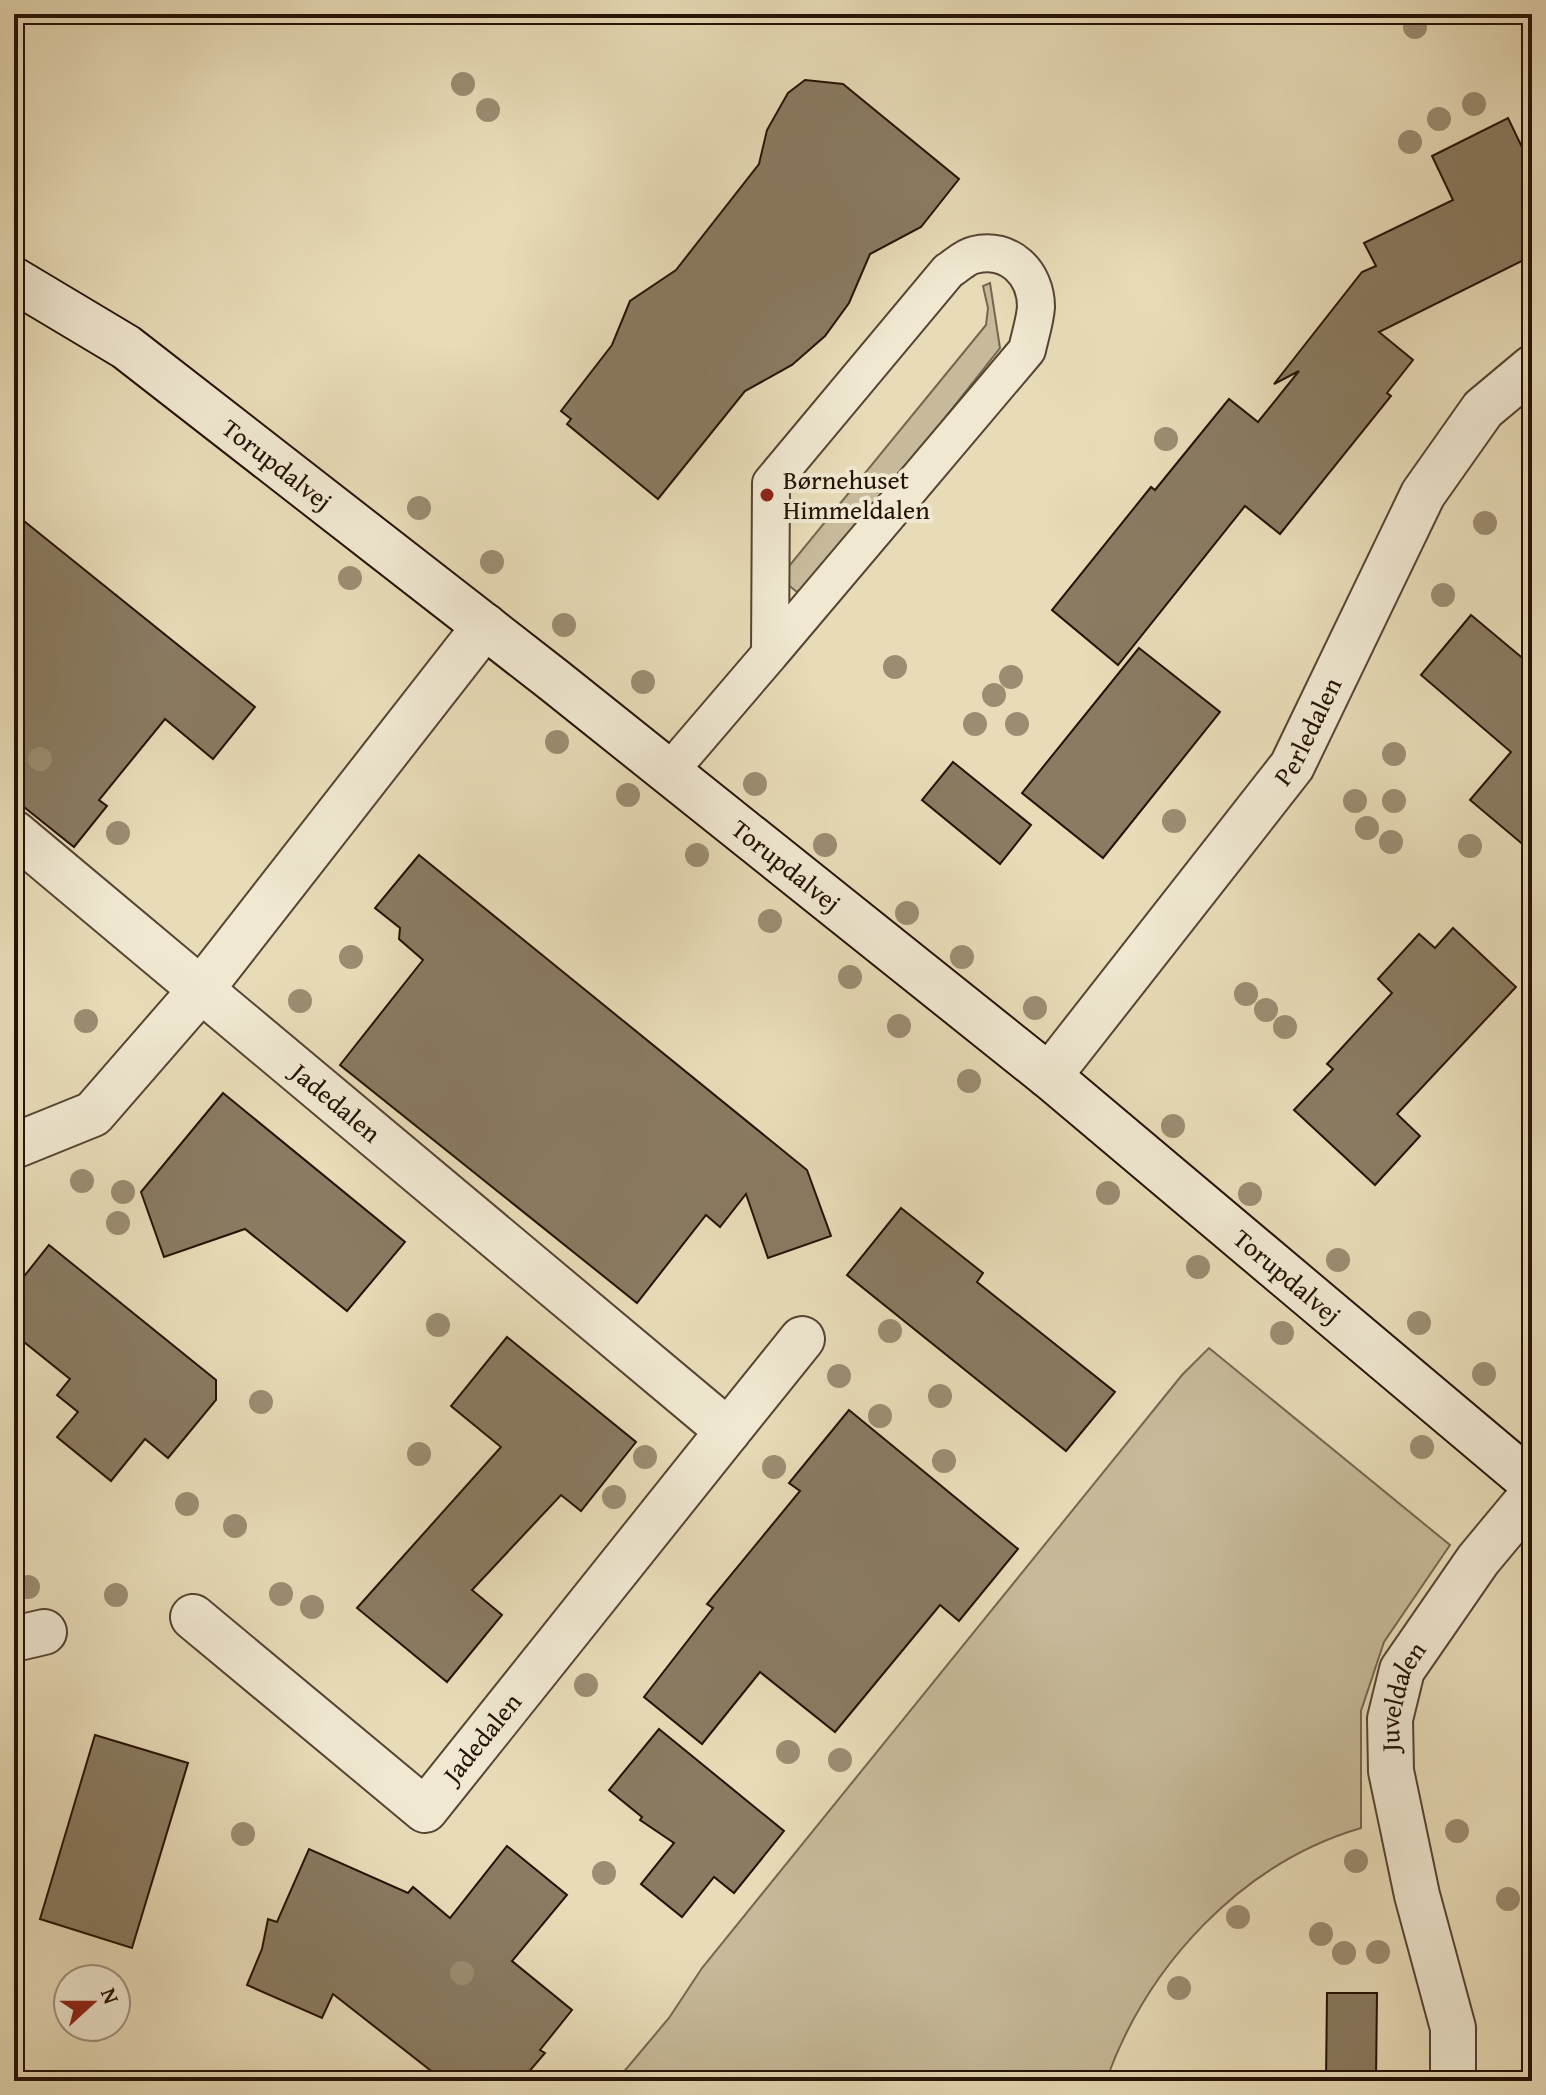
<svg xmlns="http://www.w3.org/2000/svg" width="1546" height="2095" font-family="'Gentium Book Plus',serif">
  <rect width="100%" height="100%" fill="#e8dcb8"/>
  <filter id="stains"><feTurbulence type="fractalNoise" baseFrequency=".0025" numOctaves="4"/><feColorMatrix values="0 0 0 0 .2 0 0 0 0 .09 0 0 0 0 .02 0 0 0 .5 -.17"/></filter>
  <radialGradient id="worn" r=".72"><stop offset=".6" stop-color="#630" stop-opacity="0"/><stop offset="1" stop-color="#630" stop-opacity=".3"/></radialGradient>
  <g fill="#c7ba9a" stroke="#766650" stroke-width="2">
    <polygon points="990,283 1000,348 822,574 797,592 787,584 785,571 986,325 988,308 983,286"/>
    <path d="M 1209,1348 L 1450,1545 L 1384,1642 L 1361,1711 L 1361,1828 C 1242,1863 1147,1965 1106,2081 L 616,2081 L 669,2018 L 702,1968 L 1182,1375 Z"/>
    <polygon points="90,2072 106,2081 14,2081 14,2077"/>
  </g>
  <g fill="#8a7b62" stroke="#251205" stroke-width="2">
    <polygon points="805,80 843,84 959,179 921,227 870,254 849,303 825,336 792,365 745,391 658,499 567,424 571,419 561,411 612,345 630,301 676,270 759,164 767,130 788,93"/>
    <polygon points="1508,118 1532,168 1532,256 1379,332 1413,360 1387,393 1391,396 1280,534 1245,506 1118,665 1052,610 1151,487 1155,490 1229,399 1258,422 1299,371 1274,384 1362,272 1376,266 1364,243 1453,200 1432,156"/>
    <polygon points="14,513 255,707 213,759 165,719 99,800 107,806 74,847 14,799"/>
    <polygon points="1471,615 1532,666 1532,852 1470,800 1511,752 1421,675"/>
    <polygon points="1139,648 1220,712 1103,858 1022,793"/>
    <polygon points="953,762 1031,825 1000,864 922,800"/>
    <polygon points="419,855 807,1170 831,1236 768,1258 746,1194 720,1227 706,1215 637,1303 340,1065 423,960 399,939 400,928 375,908"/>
    <polygon points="1453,928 1516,987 1397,1114 1420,1136 1375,1185 1294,1110 1333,1069 1327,1064 1392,993 1378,979 1419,934 1435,948"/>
    <polygon points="223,1093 405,1242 347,1311 245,1229 164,1257 141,1192"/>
    <polygon points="901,1208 983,1273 977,1282 1115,1392 1066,1451 847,1275"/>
    <polygon points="49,1245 216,1380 216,1400 168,1458 145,1439 111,1481 57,1437 78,1412 57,1395 70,1379 14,1334 14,1289"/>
    <polygon points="507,1337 636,1442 581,1511 561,1495 472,1590 502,1615 447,1682 357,1608 501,1447 451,1406"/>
    <polygon points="849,1410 1018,1549 959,1621 940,1605 835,1732 760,1672 702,1744 644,1697 713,1608 707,1604 800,1491 789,1483"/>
    <polygon points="659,1729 784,1831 734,1893 714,1877 682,1917 641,1884 674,1843 640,1820 642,1817 609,1790"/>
    <polygon points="95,1735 188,1763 132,1948 40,1919"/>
    <polygon points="507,1846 567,1895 512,1961 572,2010 540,2050 545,2053 521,2081 444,2081 333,1994 322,2018 247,1985 262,1949 268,1919 277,1922 309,1849 408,1893 413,1887 450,1918"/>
    <polygon points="1327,1993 1377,1993 1376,2081 1326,2081"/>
  </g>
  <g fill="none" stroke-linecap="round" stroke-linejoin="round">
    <g stroke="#564432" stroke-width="40">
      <path id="lane" d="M 669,772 L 770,654 L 771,483 L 948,271 C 956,266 965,257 974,255 C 1009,246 1036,273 1036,307 C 1035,321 1030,336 1027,350 L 770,654"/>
    </g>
    <g stroke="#564432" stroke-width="48">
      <g id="street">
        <path id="s1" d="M 14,833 L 728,1431 L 425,1810 L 193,1617"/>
        <path id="s2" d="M 1049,1076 L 1292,766 L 1423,494 L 1483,409 L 1532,368"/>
        <polyline points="14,1146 93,1114 200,991 485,626"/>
        <polyline points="728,1431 802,1339"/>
        <polyline points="14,1639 44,1632"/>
        <path id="s3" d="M 1453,2081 L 1453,2028 L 1417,1895 L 1391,1771 L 1390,1719 L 1402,1670 L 1478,1560 L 1532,1495"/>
      </g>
    </g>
    <g stroke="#251205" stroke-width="48">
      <g id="secondary">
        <path id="s4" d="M 14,280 L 126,347 L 555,681 L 1049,1076 L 1532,1483"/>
      </g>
    </g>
    <use href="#lane" stroke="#f0e8d1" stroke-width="36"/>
    <use href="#street" stroke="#f0e8d1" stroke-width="44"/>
    <use href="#secondary" stroke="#f0e8d1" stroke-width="44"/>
  </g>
  <g fill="#9c8d72">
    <circle cx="1415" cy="27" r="12"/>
    <circle cx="463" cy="84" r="12"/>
    <circle cx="1474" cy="104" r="12"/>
    <circle cx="488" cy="110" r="12"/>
    <circle cx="1439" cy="119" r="12"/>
    <circle cx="1410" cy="142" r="12"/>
    <circle cx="1166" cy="439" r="12"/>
    <circle cx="419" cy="508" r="12"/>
    <circle cx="1485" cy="523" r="12"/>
    <circle cx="492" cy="562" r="12"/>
    <circle cx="350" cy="578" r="12"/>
    <circle cx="1443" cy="595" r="12"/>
    <circle cx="564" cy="625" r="12"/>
    <circle cx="895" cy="667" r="12"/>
    <circle cx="1011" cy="677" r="12"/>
    <circle cx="643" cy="682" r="12"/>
    <circle cx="994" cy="695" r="12"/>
    <circle cx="975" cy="724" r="12"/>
    <circle cx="1017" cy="724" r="12"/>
    <circle cx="557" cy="742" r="12"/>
    <circle cx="1394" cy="754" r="12"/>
    <circle cx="40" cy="759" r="12"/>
    <circle cx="755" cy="784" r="12"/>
    <circle cx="628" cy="795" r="12"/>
    <circle cx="1355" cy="801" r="12"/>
    <circle cx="1394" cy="801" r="12"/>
    <circle cx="1174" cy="821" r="12"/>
    <circle cx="1367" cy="828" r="12"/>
    <circle cx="118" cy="833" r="12"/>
    <circle cx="1391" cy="842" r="12"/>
    <circle cx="825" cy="845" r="12"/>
    <circle cx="1470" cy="846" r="12"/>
    <circle cx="697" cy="855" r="12"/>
    <circle cx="907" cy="913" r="12"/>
    <circle cx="770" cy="921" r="12"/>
    <circle cx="351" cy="957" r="12"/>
    <circle cx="962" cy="957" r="12"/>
    <circle cx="850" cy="977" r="12"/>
    <circle cx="1246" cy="994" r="12"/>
    <circle cx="300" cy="1001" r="12"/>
    <circle cx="1035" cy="1008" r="12"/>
    <circle cx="1266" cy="1010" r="12"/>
    <circle cx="86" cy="1021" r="12"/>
    <circle cx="899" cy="1026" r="12"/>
    <circle cx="1285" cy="1027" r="12"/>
    <circle cx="969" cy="1081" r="12"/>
    <circle cx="1173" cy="1126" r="12"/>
    <circle cx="82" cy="1181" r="12"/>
    <circle cx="123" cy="1192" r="12"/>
    <circle cx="1108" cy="1193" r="12"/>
    <circle cx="1250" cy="1194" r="12"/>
    <circle cx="118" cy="1223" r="12"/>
    <circle cx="1338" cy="1260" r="12"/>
    <circle cx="1198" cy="1267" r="12"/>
    <circle cx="1419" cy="1323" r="12"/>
    <circle cx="438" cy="1325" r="12"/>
    <circle cx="890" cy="1331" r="12"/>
    <circle cx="1282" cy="1333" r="12"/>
    <circle cx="1484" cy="1374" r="12"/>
    <circle cx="839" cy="1376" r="12"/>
    <circle cx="940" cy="1396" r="12"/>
    <circle cx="261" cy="1402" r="12"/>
    <circle cx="880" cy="1416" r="12"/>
    <circle cx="1422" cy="1447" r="12"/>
    <circle cx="419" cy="1454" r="12"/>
    <circle cx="645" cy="1457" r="12"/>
    <circle cx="944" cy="1461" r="12"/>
    <circle cx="774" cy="1467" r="12"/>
    <circle cx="614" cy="1497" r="12"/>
    <circle cx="187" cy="1504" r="12"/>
    <circle cx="235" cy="1526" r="12"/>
    <circle cx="28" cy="1587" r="12"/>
    <circle cx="281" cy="1594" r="12"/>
    <circle cx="116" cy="1595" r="12"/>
    <circle cx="312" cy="1607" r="12"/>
    <circle cx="586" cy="1685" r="12"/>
    <circle cx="788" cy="1752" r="12"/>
    <circle cx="840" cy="1760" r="12"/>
    <circle cx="1457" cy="1831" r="12"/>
    <circle cx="243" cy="1834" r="12"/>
    <circle cx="1356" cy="1861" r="12"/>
    <circle cx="604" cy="1873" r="12"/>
    <circle cx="1508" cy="1899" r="12"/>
    <circle cx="1238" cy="1917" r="12"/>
    <circle cx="1321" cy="1934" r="12"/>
    <circle cx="1378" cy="1952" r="12"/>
    <circle cx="1344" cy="1953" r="12"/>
    <circle cx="462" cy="1973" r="12"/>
    <circle cx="1179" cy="1988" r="12"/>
  </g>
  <circle fill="#8f2418" stroke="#f0e8d1" stroke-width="3" cx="767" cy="495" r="8"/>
  <g text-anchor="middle" stroke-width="8" stroke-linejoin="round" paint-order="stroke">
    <g font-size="26" fill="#251205" stroke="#f0e8d1">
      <text dy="9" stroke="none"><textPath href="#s4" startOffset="322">Torupdalvej</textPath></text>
      <text dy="9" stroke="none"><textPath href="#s2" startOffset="432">Perledalen</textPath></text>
      <text dy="9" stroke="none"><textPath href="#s4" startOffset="970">Torupdalvej</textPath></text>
      <text dy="9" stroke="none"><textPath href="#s1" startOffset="420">Jadedalen</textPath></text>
      <text dy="9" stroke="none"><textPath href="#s4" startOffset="1618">Torupdalvej</textPath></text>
      <text dy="9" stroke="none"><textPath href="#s3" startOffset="394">Juveldalen</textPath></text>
      <text transform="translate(482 1738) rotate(-51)" y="9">Jadedalen</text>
    </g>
    <g font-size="26" fill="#251205" stroke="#f0e8d1" text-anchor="start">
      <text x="783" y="489">Børnehuset<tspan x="783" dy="30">Himmeldalen</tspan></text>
    </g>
  </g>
  <rect width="1546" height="2095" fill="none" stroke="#e8dcb8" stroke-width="48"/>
  <rect x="16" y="16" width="1514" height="2063" fill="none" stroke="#251205" stroke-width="4"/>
  <rect x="24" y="24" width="1498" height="2047" fill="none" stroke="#251205" stroke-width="2"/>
  <g transform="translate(92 2003) rotate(69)"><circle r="38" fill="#f0e8d1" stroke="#9f927f" stroke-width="2"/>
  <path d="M0-6L14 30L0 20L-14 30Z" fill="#8f2418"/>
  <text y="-12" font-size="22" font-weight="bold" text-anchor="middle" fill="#251205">N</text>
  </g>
  <rect width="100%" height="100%" filter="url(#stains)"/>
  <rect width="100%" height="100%" fill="url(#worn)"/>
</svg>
